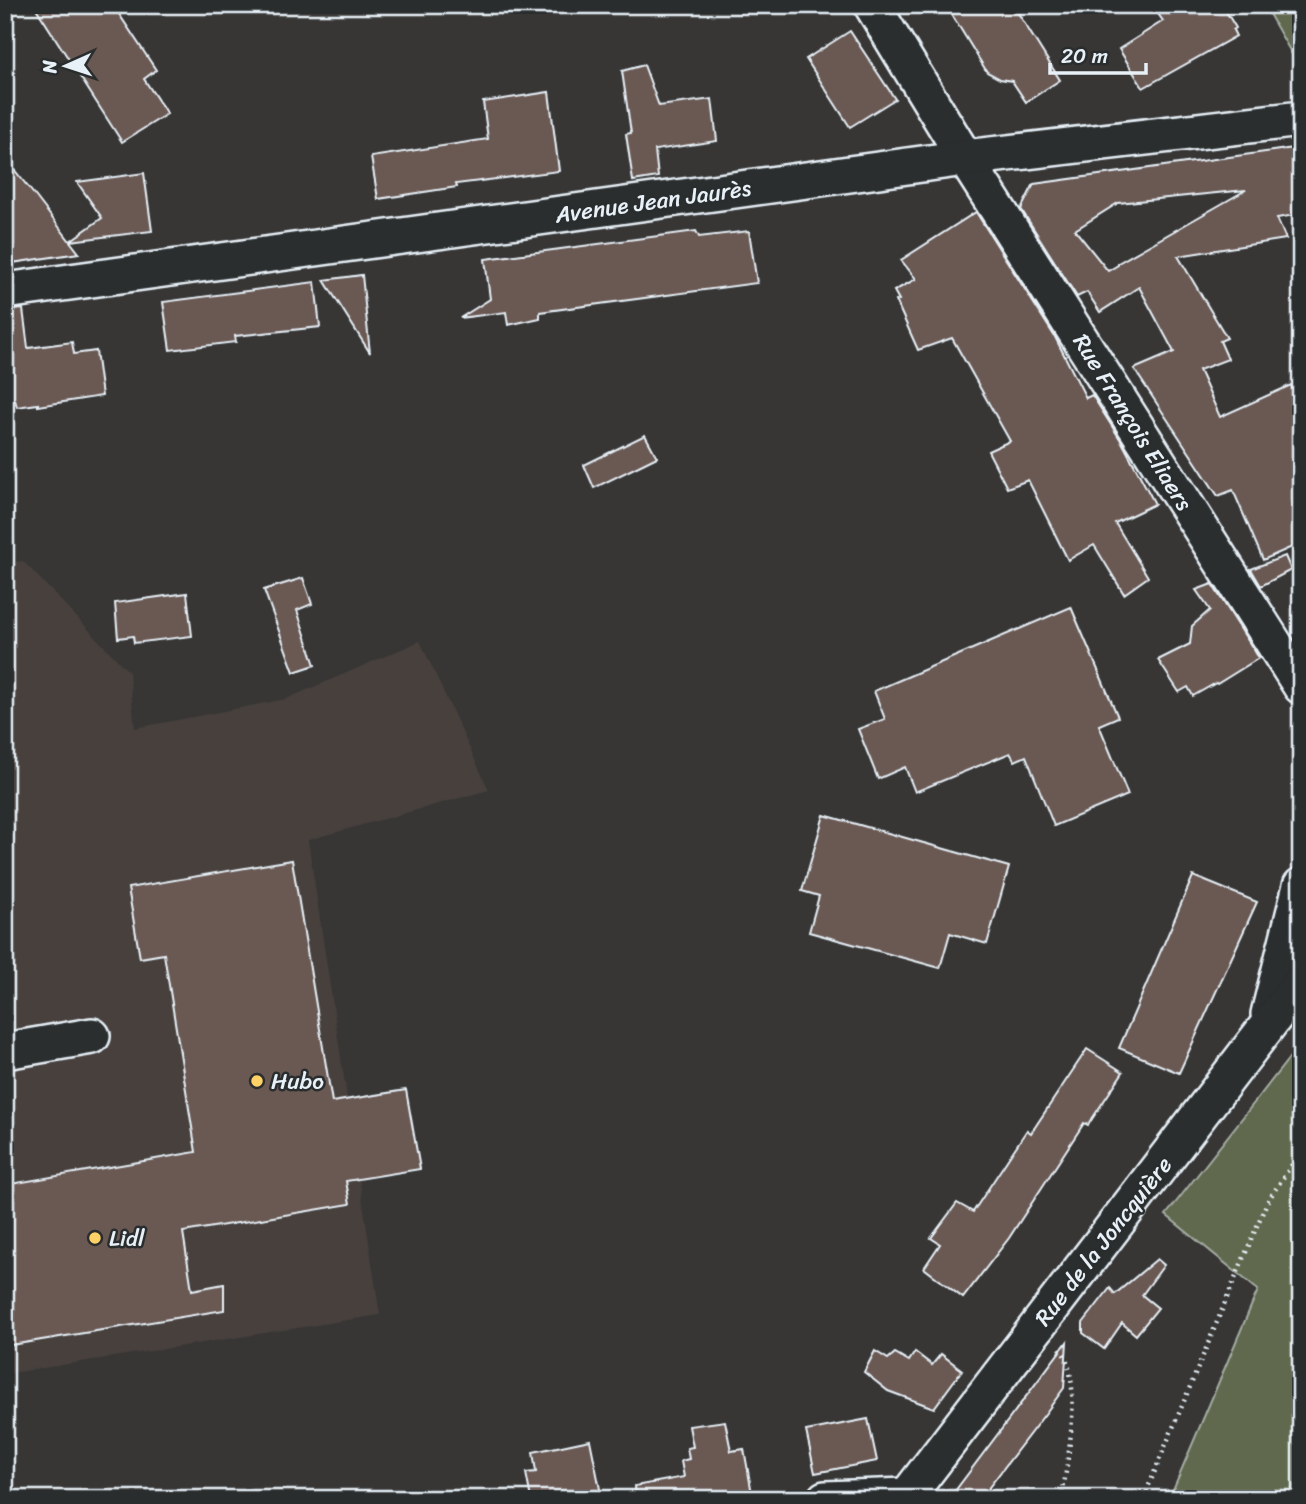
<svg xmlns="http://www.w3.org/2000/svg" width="1306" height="1504" font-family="Sriracha,sans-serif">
  <rect width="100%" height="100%" fill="#373635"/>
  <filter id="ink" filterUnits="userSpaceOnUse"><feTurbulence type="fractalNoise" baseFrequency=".0143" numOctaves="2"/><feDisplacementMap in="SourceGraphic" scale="14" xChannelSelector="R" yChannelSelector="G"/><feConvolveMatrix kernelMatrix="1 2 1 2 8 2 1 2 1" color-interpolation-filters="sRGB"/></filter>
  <g filter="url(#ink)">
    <polygon fill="#46403e" points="23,561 129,672 135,728 286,699 420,641 489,790 308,840 380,1315 5,1374 5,563"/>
    <g fill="#61684e" stroke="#a4aca3" stroke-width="2">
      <polygon points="1264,5 1301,5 1301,70"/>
      <polygon points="1301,1043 1301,1499 1169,1499 1258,1290 1166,1215"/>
    </g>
    <g fill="#6a5953" stroke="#e8f1f8" stroke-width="2" fill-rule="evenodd">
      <polygon points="34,5 113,5 156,70 144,79 167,114 122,142"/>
      <polygon points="946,5 1013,5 1060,80 1026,102 1012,81 1000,79 987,72"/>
      <polygon points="1152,5 1222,5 1236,28 1233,30 1236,36 1143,88 1119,49 1163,21"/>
      <polygon points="850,31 895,99 850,127 806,59"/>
      <polygon points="644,65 659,106 712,99 717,141 655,150 658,177 633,181 626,134 631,133 622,71"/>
      <polygon points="549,92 559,171 456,184 457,187 378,199 371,157 488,139 483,102"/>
      <path d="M 1301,147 L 1301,214 L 1277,218 L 1286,239 L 1178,256 L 1227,338 L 1220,341 L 1228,359 L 1199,370 L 1220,417 L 1291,385 L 1301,408 L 1301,543 L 1263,560 L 1233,490 L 1218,496 L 1134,369 L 1174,352 L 1139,287 L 1100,312 L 1087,292 L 1077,297 L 1021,209 L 1034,184 ZM 1246,190 L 1118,263 L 1118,265 L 1108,271 L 1075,230 L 1118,203 Z"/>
      <polygon points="5,158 36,197 79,253 5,264"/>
      <polygon points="144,173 152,231 70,241 102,218 77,182"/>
      <polygon points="976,212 1055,337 1086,398 1092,395 1122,442 1155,504 1115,523 1148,577 1124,594 1094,545 1068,560 1028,480 1007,488 988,451 1010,441 952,338 918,350 896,301 899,300 894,291 916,279 901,260"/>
      <polygon points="696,231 699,237 749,231 757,283 540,312 540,318 508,325 506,312 460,318 490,299 485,259"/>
      <polygon points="362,275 370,353 324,280"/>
      <polygon points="315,282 320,327 235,336 236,342 170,350 163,302"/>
      <polygon points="23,309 28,348 72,342 74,354 96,351 102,396 38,406 38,404 17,407 15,400 5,402 5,311"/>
      <polygon points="645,435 657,457 594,488 584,465"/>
      <polygon points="1285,556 1291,570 1261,586 1251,569"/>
      <polygon points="303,578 312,604 297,610 315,665 294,672 264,590"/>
      <polygon points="1212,584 1259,658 1217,684 1216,683 1193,696 1188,687 1179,692 1158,660 1190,644 1192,626 1210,610 1196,590"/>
      <polygon points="187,593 192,636 134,643 133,636 118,638 115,603"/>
      <polygon points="1071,607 1118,717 1099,725 1128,795 1054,826 1026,756 1015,761 1010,753 915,792 905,767 878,779 858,729 885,719 874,691"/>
      <polygon points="824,815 1009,867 987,944 950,933 940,968 809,932 819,896 802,891"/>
      <polygon points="292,860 332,1102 406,1090 420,1169 346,1181 350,1204 183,1232 192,1290 224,1284 224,1310 5,1346 5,1185 196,1152 164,954 140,958 128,888"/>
      <polygon points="1193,876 1257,902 1179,1073 1119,1048"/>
      <polygon points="1087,1049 1123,1072 1088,1125 1084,1123 1009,1238 963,1298 924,1268 940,1244 931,1238 957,1203 973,1212 1027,1130 1031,1133"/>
      <polygon points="1157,1259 1164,1265 1142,1295 1158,1308 1136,1335 1122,1323 1104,1349 1083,1333 1083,1323 1110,1288 1115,1294"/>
      <polygon points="1067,1342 1064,1388 1045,1414 980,1499 949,1499"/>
      <polygon points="875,1351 888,1359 895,1353 909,1361 915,1352 932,1365 941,1354 962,1370 934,1408 888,1391 864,1372"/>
      <polygon points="868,1419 877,1461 815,1473 806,1431"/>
      <polygon points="725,1421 731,1451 744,1449 753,1499 636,1499 635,1486 684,1477 681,1461 689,1459 687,1448 693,1447 689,1426"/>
      <polygon points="590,1440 602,1499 531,1499 526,1473 536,1472 533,1452"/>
    </g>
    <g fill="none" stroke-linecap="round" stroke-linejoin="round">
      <g stroke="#e8f1f8" stroke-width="40">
        <g id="minor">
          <polyline points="872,5 965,158 1301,686"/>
          <polyline points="5,291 965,158 1301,119"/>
          <polyline points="1269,1014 1301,886"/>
          <polyline points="5,1051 92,1036"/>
          <polyline points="825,1499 907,1496"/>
          <polyline points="905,1499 1301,982"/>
        </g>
      </g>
      <g stroke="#e8f1f8" stroke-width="4.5" stroke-dasharray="2 5" stroke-linecap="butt">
        <path d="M 1060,1348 C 1084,1380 1067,1460 1062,1499"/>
        <polyline points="1146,1499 1147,1490 1267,1202 1301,1151"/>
      </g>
      <use href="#minor" stroke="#2a2d2e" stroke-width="35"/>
    </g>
  </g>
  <g fill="#ffd166" stroke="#2a2d2e" stroke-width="2.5">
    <circle cx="257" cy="1081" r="7"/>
    <circle cx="95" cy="1238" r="7"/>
  </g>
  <g text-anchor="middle" stroke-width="5" stroke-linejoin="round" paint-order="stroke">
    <g font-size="23" fill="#e8f1f8" stroke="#2a2d2e">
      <text transform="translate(653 201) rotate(-8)" y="8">Avenue Jean Jaurès</text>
      <text transform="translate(1133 422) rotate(58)" y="8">Rue François Eliaers</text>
      <text transform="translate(1103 1241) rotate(-52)" y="8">Rue de la Joncquière</text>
    </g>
    <g font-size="23" fill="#e8f1f8" stroke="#2a2d2e" text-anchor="start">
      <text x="271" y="1089">Hubo</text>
      <text x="109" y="1246">Lidl</text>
    </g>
  </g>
  <rect width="1306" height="1504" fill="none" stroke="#2a2d2e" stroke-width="28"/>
  <rect x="14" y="14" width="1278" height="1476" fill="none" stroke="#e8f1f8" stroke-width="2.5" filter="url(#ink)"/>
  <g transform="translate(66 66) rotate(267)" stroke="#2a2d2e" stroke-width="5" paint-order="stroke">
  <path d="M0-5L12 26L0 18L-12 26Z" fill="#e8f1f8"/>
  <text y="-10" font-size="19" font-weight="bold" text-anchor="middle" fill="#e8f1f8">N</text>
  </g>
  <path d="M1050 63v10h96v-10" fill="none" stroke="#e8f1f8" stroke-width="3.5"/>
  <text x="1061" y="63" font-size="21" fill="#e8f1f8" stroke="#2a2d2e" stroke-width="5" paint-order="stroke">20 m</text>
</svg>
